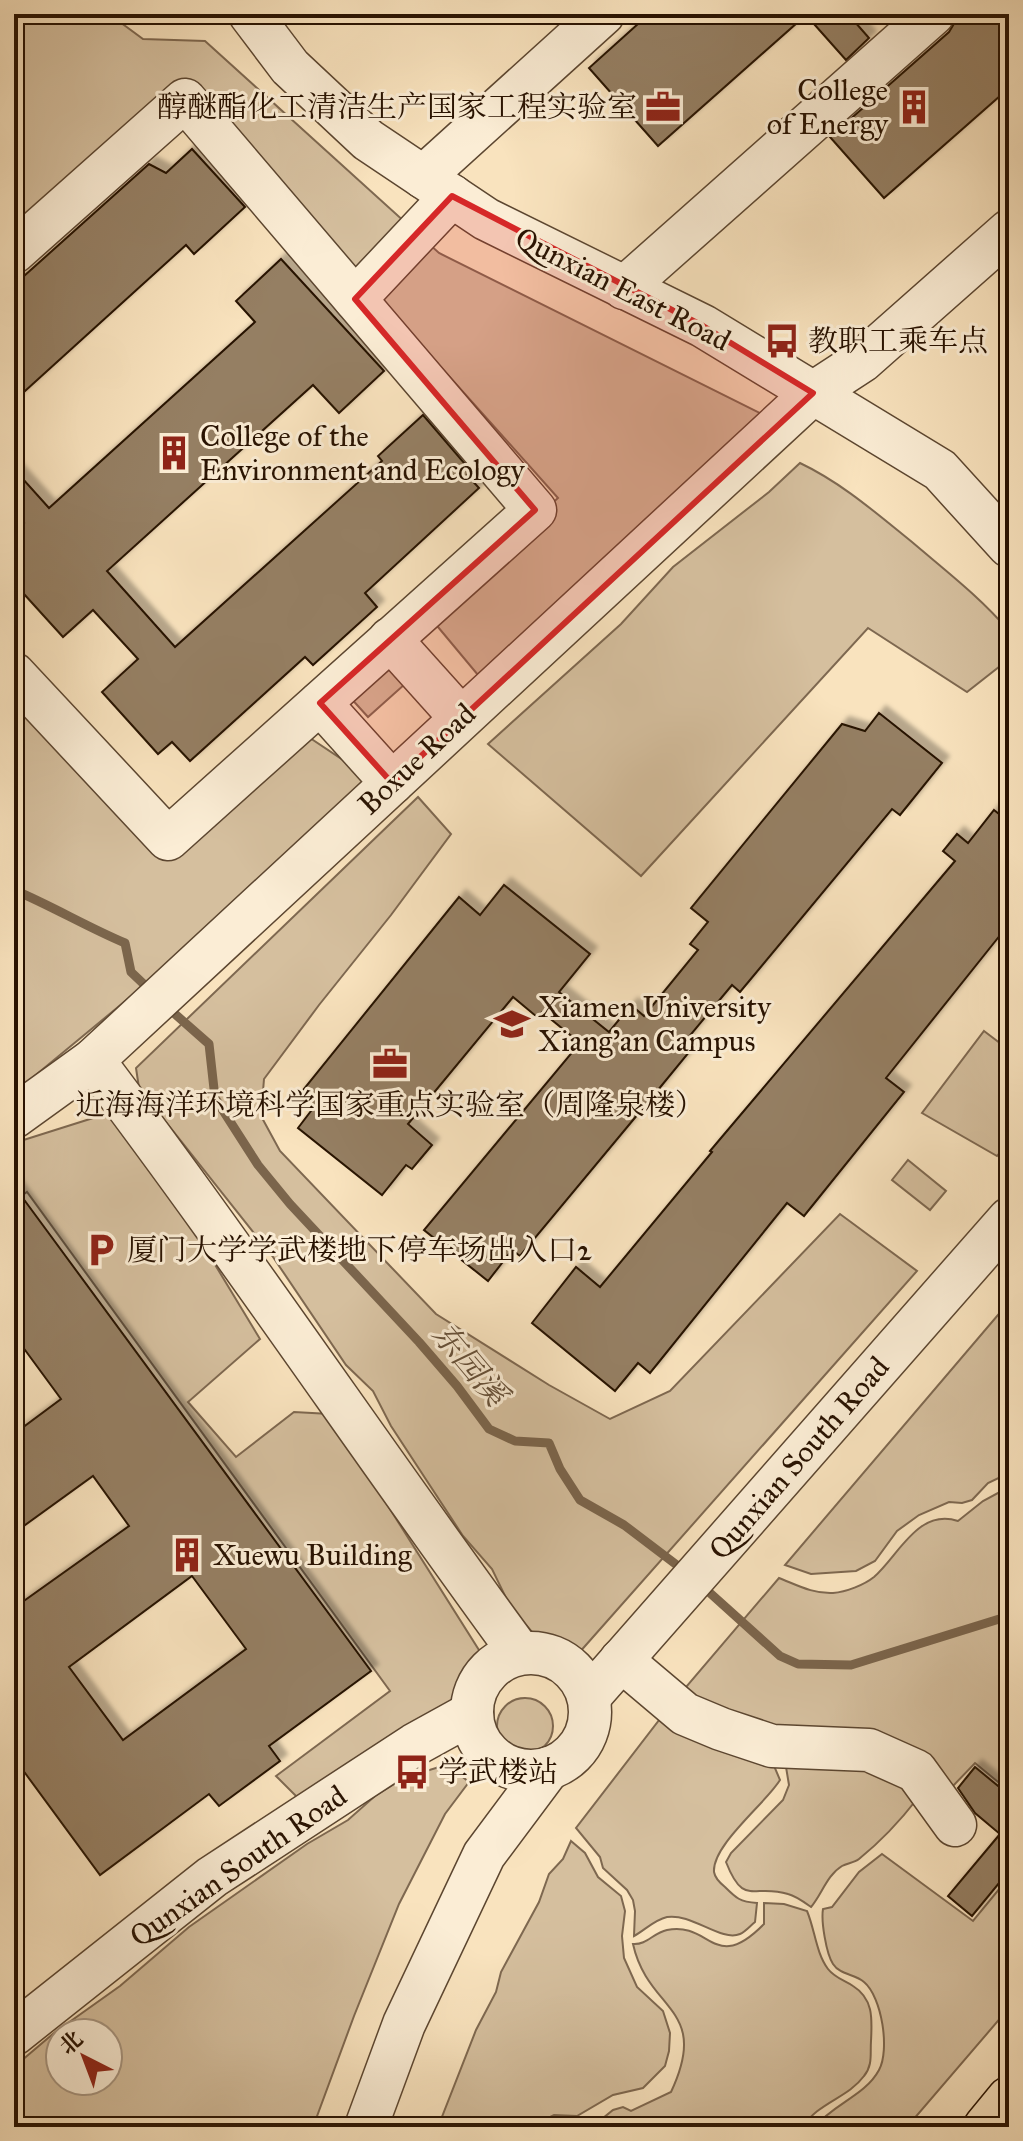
<svg xmlns="http://www.w3.org/2000/svg" width="1023" height="2141" font-family="'IM FELL Great Primer','Noto Serif SC',serif">
  <defs>
    <filter id="shadow"><feDropShadow dx="7" dy="-7" stdDeviation="2" flood-color="#0004"/></filter>
  </defs>
  <rect width="100%" height="100%" fill="#f9e3be"/>
  <filter id="stains"><feTurbulence type="fractalNoise" baseFrequency=".0025" numOctaves="4"/><feColorMatrix values="0 0 0 0 .2 0 0 0 0 .09 0 0 0 0 .02 0 0 0 .5 -.17"/></filter>
  <radialGradient id="worn" r=".72"><stop offset=".6" stop-color="#630" stop-opacity="0"/><stop offset="1" stop-color="#630" stop-opacity=".3"/></radialGradient>
  <g fill="#d5bf9e" stroke="#7e6850" stroke-width="2" fill-rule="evenodd">
    <polygon points="14,14 109,14 143,39 205,41 439,253 764,415 478,675 428,615 558,498 184,80 14,231"/>
    <path d="M 800,463 C 842,483 876,513 912,542 C 946,571 980,597 1009,631 L 1009,659 L 967,692 L 868,628 L 641,876 L 488,744 L 621,624 L 673,567 L 769,492 Z"/>
    <polygon points="385,662 405,684 368,717 348,695"/>
    <polygon points="14,692 168,858 301,732 376,782 204,936 14,1093"/>
    <polygon points="418,797 451,834 391,915 319,1005 264,1079 261,1116 280,1151 436,1314 549,1385 610,1419 670,1391 840,1214 917,1271 578,1654 539,1640 511,1608 492,1569 463,1536 391,1426 373,1391 346,1365 273,1257 139,1088 136,1068"/>
    <polygon points="984,1031 1009,1050 1009,1141 997,1156 922,1113"/>
    <polygon points="109,1113 188,1220 260,1339 188,1402 236,1457 294,1412 330,1414 484,1658 447,1709 300,1800 276,1776 390,1691 27,1192 14,1201 14,1143"/>
    <polygon points="908,1160 946,1191 930,1210 892,1180"/>
    <polygon points="1009,1302 1009,1473 988,1483 972,1500 962,1503 949,1502 919,1515 897,1531 875,1561 856,1571 811,1574 785,1565"/>
    <path d="M 1009,1487 L 1009,1791 L 975,1763 L 953,1786 L 936,1774 L 800,1733 L 687,1704 L 686,1687 L 779,1578 C 797,1585 813,1594 833,1593 C 846,1592 864,1585 874,1577 C 899,1555 918,1508 958,1521 L 983,1501 Z"/>
    <circle cx="525" cy="1726" r="28"/>
    <path d="M 663,1715 L 772,1761 L 780,1780 C 766,1803 712,1845 714,1872 C 715,1878 720,1883 725,1887 C 736,1898 740,1902 757,1903 L 755,1922 C 750,1926 745,1932 740,1934 C 721,1942 692,1913 667,1917 C 654,1920 645,1930 634,1936 L 635,1911 L 633,1900 L 627,1890 L 603,1868 L 600,1857 L 576,1828 Z"/>
    <path d="M 878,1765 L 917,1799 C 900,1821 880,1842 859,1859 C 854,1863 847,1863 842,1866 C 827,1875 822,1894 811,1907 C 804,1902 796,1896 788,1894 C 753,1883 744,1908 726,1862 L 731,1853 L 783,1800 L 789,1785 L 786,1767 Z"/>
    <path d="M 439,1767 L 455,1771 L 469,1782 L 445,1814 L 399,1904 L 354,2016 L 313,2127 L 14,2127 L 14,2067 L 54,2033 L 120,1986 L 189,1927 L 307,1844 L 348,1820 L 375,1796 L 404,1778 ZM 60,2033 L 108,2033 L 108,2081 L 60,2081 Z"/>
    <polygon points="571,1841 585,1853 598,1877 621,1896 625,1911 622,1936 624,1958 637,1987 663,2011 670,2033 669,2051 665,2066 643,2088 613,2095 577,2116 554,2115 540,2122 536,2127 438,2127 476,2030 496,1992 501,1972 539,1902 549,1874 563,1859"/>
    <path d="M 882,1854 L 973,1921 L 1009,1877 L 1009,2008 L 907,2127 L 815,2127 C 833,2104 865,2096 879,2070 C 890,2050 882,1997 864,1982 C 855,1974 840,1975 833,1964 C 826,1953 821,1921 823,1909 L 832,1907 L 859,1872 Z"/>
    <path d="M 764,1903 L 784,1904 L 807,1911 C 815,1930 816,1953 828,1969 C 835,1978 844,1980 853,1986 C 874,1999 872,2020 871,2041 C 870,2054 873,2065 864,2076 C 848,2098 817,2103 803,2127 L 592,2127 L 613,2110 L 623,2107 L 631,2111 L 671,2092 C 711,2007 648,2012 633,1944 C 647,1945 653,1933 667,1930 C 711,1921 714,1975 764,1924 Z"/>
  </g>
  <g fill="none" stroke-linecap="round" stroke-linejoin="round">
    <g stroke="#7b654c" stroke-width="9">
      <path d="M 14,890 C 52,906 87,927 125,943 L 131,972 L 151,991"/>
      <polyline points="167,1007 209,1044 215,1098 258,1165 290,1204 419,1342 457,1386 489,1429 515,1441 549,1443 560,1469 580,1500 624,1525 686,1572"/>
      <polyline points="700,1584 780,1656 798,1664 851,1665 1009,1616"/>
    </g>
  </g>
  <g fill="#957f63" stroke="#281201" stroke-width="2" fill-rule="evenodd" filter="url(#shadow)">
    <polygon points="649,14 848,14 869,38 846,60 806,15 658,146 589,68"/>
    <polygon points="956,14 1009,14 1009,88 884,198 830,137 949,32 955,22"/>
    <polygon points="192,149 245,207 194,254 186,245 14,401 14,285 149,164 166,173"/>
    <polygon points="281,259 384,371 339,413 313,385 107,571 175,647 382,461 378,456 423,415 471,471 467,475 479,488 365,593 377,607 313,665 305,657 190,761 172,742 158,754 102,692 138,659 93,610 63,637 14,583 14,532 24,523 14,511 14,469 49,508 255,322 236,301"/>
    <polygon points="879,713 942,763 900,815 892,809 740,992 732,985 682,1045 690,1051 653,1096 520,1256 512,1250 488,1281 424,1230 580,1043 542,1012 537,1017 513,997 408,1124 432,1145 412,1169 406,1165 382,1195 298,1128 314,1107 299,1095 459,897 480,915 504,885 590,954 559,992 609,1032 631,1005 644,1016 698,950 690,944 708,922 691,908 842,724 865,731"/>
    <polygon points="994,810 1009,822 1009,924 886,1078 904,1092 804,1216 787,1203 650,1373 638,1363 615,1391 532,1323 576,1267 600,1287 712,1152 710,1151 955,861 943,851 957,834 968,843"/>
    <path d="M 14,1186 L 371,1671 L 269,1746 L 280,1761 L 219,1806 L 209,1794 L 100,1875 L 14,1758 L 14,1608 L 129,1526 L 93,1476 L 14,1533 L 14,1434 L 61,1399 L 14,1335 ZM 192,1576 L 246,1649 L 123,1740 L 69,1667 Z"/>
    <polygon points="975,1767 1009,1795 1009,1871 972,1916 948,1896 1000,1834 975,1813 958,1788"/>
  </g>
  <g fill="none" stroke-linecap="round" stroke-linejoin="round">
    <g stroke="#5c4630" stroke-width="45">
      <g id="minor">
        <polyline points="250,14 290,67 368,140 486,219 703,326 940,470 1009,546"/>
        <polyline points="423,177 603,14"/>
        <polyline points="14,252 185,100 535,510 168,839 14,674"/>
        <polyline points="624,288 933,14"/>
        <polyline points="355,299 452,196"/>
        <polyline points="390,639 461,718"/>
        <polyline points="320,703 392,783"/>
        <path d="M 93,1060 C 240,1254 376,1457 520,1653"/>
        <polyline points="14,1117 93,1060 813,393 862,361 1009,231"/>
        <circle cx="531" cy="1712" r="59"/>
        <polyline points="621,1660 685,1714 721,1729 772,1746 869,1750 916,1771 955,1825"/>
        <polyline points="589,1697 1009,1219"/>
        <polyline points="14,2034 212,1877 414,1745 472,1713"/>
        <polyline points="366,2127 404,2024 484,1855 549,1768"/>
      </g>
    </g>
    <g stroke="#281201" stroke-width="47">
      <polyline id="major" points="986,2127 1009,2099"/>
    </g>
    <use href="#minor" stroke="#fbedd5" stroke-width="42"/>
    <use href="#major" stroke="#f9e3be" stroke-width="44"/>
  </g>
  <path fill="#d62828" fill-opacity="0.2" stroke="#d62828" stroke-width="6" stroke-linejoin="round" d="M 452,196 L 703,326 L 813,393 L 392,783 L 320,703 L 535,510 L 355,299 Z"/>
  <defs>
    <g id="office-bare" transform="scale(2.76)"><path d="M-6-3h4V-5.5h4V-3h4V5H-6ZM-1-4.5V-3h2v-1.5ZM-6 0V1H6V0Z" fill="#8f2418" stroke="#fbedd5" stroke-width="2.5" paint-order="stroke"/></g>
    <g id="building-bare" transform="scale(2.76)"><path d="M-4-6H4V6H1V3H-1V6H-4ZM-2.5-4.3h1.7v1.8h-1.7ZM.8-4.3h1.7v1.8H.8ZM-2.5-1h1.7V.8h-1.7ZM.8-1h1.7V.8H.8Z" fill="#8f2418" stroke="#fbedd5" stroke-width="2.5" paint-order="stroke"/></g>
    <g id="bus-bare" transform="scale(2.76)"><path d="M-5-6H5V4H4V6H2V4H-2V6H-4V4H-5ZM-3.5-4V0h7V-4ZM-3.5 1.2v1.5H-2V1.2ZM2 1.2v1.5H3.5V1.2Z" fill="#8f2418" stroke="#fbedd5" stroke-width="2.5" paint-order="stroke"/></g>
    <g id="university-bare" transform="scale(2.76)"><path d="M0-5L7-2L0 1L-7-2ZM-4 1L0 2.5L4 1V4Q0 6-4 4Z" fill="#8f2418" stroke="#fbedd5" stroke-width="2.5" paint-order="stroke"/></g>
    <g id="parking-bare" transform="scale(2.76)"><path d="M-3.5-5.5H1a3.5 3.5 0 0 1 0 7H-1V5.5H-3.5ZM-1-3.4V-.6H.8a1.4 1.4 0 0 0 0-2.8Z" fill="#8f2418" stroke="#fbedd5" stroke-width="2.5" paint-order="stroke"/></g>
  </defs>
  <g fill-rule="evenodd">
    <use href="#office-bare" x="663" y="107"/>
    <use href="#building-bare" x="914" y="107"/>
    <use href="#bus-bare" x="782" y="341"/>
    <use href="#building-bare" x="174" y="453"/>
    <use href="#university-bare" x="512" y="1024"/>
    <use href="#office-bare" x="390" y="1064"/>
    <use href="#parking-bare" x="101" y="1250"/>
    <use href="#building-bare" x="187" y="1555"/>
    <use href="#bus-bare" x="412" y="1772"/>
  </g>
  <g text-anchor="middle" stroke-width="6" stroke-linejoin="round" paint-order="stroke">
    <g font-size="30" fill="#281201" stroke="#fbedd5" text-anchor="start">
      <text x="888" y="100" text-anchor="end">College<tspan x="888" dy="34">of Energy</tspan></text>
      <text x="637" y="117" text-anchor="end">醇醚酯化工清洁生产国家工程实验室</text>
      <text x="808" y="351">教职工乘车点</text>
      <text x="200" y="446">College of the<tspan x="200" dy="34">Environment and Ecology</tspan></text>
      <text x="538" y="1017">Xiamen University<tspan x="538" dy="34">Xiang'an Campus</tspan></text>
      <text x="390" y="1115" text-anchor="middle">近海海洋环境科学国家重点实验室（周隆泉楼）</text>
      <text x="127" y="1260">厦门大学学武楼地下停车场出入口2</text>
      <text x="213" y="1565">Xuewu Building</text>
      <text x="438" y="1782">学武楼站</text>
    </g>
    <g font-size="30" fill="#281201" stroke="#fbedd5">
      <text transform="translate(623 289) rotate(27)" y="10">Qunxian East Road</text>
      <text transform="translate(417 759) rotate(-43)" y="10">Boxue Road</text>
      <text transform="translate(799 1458) rotate(-49)" y="10">Qunxian South Road</text>
      <text transform="translate(238 1866) rotate(-35)" y="10">Qunxian South Road</text>
    </g>
    <g font-size="32" font-style="italic" fill="#665039" stroke="#fbedd5">
      <text transform="translate(470 1364) rotate(50)" y="11">东园溪</text>
    </g>
  </g>
  <rect width="1023" height="2141" fill="none" stroke="#f9e3be" stroke-width="48"/>
  <rect x="16" y="16" width="991" height="2109" fill="none" stroke="#281201" stroke-width="4"/>
  <rect x="24" y="24" width="975" height="2093" fill="none" stroke="#281201" stroke-width="2"/>
  <g transform="translate(84 2057) rotate(318)"><circle r="38" fill="#fbedd5" stroke="#a79580" stroke-width="2"/>
  <path d="M0-6L14 30L0 20L-14 30Z" fill="#8f2418"/>
  <text y="-12" font-size="22" font-weight="bold" text-anchor="middle" fill="#281201">北</text>
  </g>
  <rect width="100%" height="100%" filter="url(#stains)"/>
  <rect width="100%" height="100%" fill="url(#worn)"/>
</svg>
